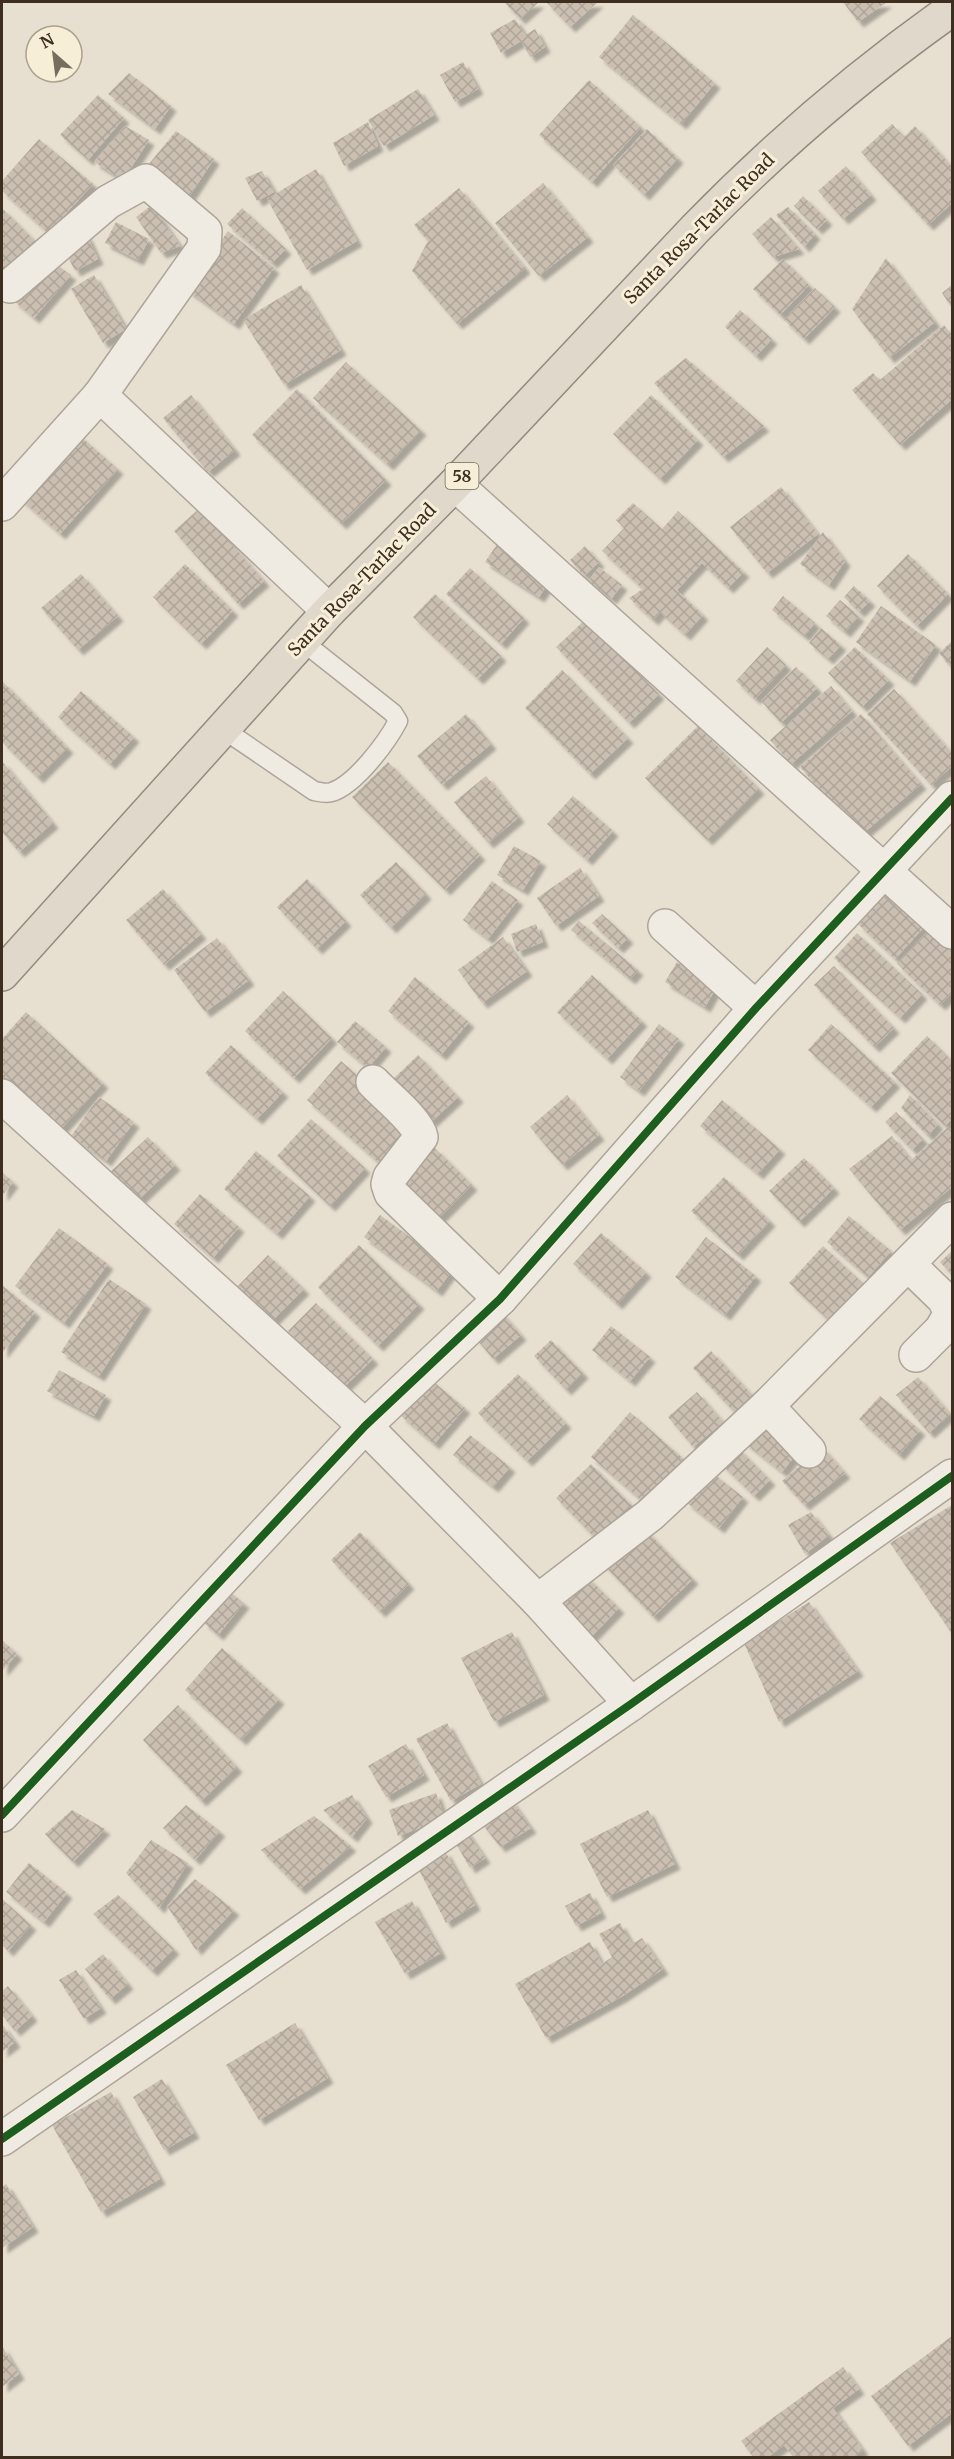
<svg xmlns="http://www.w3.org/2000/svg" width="954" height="2459" font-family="Merriweather,serif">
  <defs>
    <pattern id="building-cross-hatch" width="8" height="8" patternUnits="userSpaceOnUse" patternTransform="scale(1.5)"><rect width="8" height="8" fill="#cbbfb2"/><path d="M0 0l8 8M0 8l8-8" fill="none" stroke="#afa499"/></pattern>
    <filter id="shadow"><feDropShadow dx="5.5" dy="5.5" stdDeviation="1.5" flood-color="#0004"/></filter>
  </defs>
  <rect width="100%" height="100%" fill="#e7e0d1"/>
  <g fill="url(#building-cross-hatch)" filter="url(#shadow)">
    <polygon points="504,2 539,2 520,19"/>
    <polygon points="546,2 598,2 570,27"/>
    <polygon points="843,2 887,2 858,22"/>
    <polygon points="633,15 715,83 681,124 599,57"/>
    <polygon points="515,19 525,35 535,29 545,47 530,57 521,41 501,53 490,33"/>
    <polygon points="463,62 478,89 455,102 440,75"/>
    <polygon points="129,73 171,106 155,129 108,94"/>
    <polygon points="589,80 641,127 592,182 539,135"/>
    <polygon points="418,89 434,115 384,146 368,120"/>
    <polygon points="98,95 124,118 88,160 60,135"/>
    <polygon points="368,122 378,146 344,166 333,143"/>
    <polygon points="892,124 904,137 915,126 952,167 952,203 928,225 861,152"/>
    <polygon points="125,126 149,140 123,180 94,162"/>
    <polygon points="647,129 678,158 644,195 613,165"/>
    <polygon points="176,131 214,159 186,201 144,170"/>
    <polygon points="39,139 93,184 48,233 2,191 2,181"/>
    <polygon points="846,166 871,195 843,219 818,191"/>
    <polygon points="316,169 357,241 307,270 267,199"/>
    <polygon points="262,171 274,192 257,201 245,178"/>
    <polygon points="543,183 588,237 539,276 495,223"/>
    <polygon points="459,188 525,268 457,324 412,271 428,241 414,225"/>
    <polygon points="803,196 827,220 817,229 794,206"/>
    <polygon points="152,205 180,246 161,253 136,217"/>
    <polygon points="788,207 815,234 804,247 776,215"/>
    <polygon points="2,208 39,245 2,282"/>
    <polygon points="242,208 286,249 272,263 227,224"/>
    <polygon points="771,217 799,249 773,257 752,234"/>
    <polygon points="116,222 149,239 138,260 105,243"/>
    <polygon points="228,231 274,268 234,324 187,290"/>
    <polygon points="86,234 98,259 75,271 63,247"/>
    <polygon points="47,258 71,275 34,318 13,300"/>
    <polygon points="886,258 935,322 889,358 852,309"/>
    <polygon points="783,259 809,285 780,315 753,289"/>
    <polygon points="94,275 126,329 103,343 71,289"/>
    <polygon points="301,285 341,350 284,385 243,320"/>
    <polygon points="952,285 952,308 942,293"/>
    <polygon points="815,288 835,307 804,339 784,320"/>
    <polygon points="740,310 772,339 756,356 725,327"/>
    <polygon points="944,325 952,335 952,399 900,445 852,390 873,373 880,380"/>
    <polygon points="686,358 764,426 723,457 654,383"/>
    <polygon points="346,362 421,430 388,465 313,398"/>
    <polygon points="297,389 386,480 341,524 252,435"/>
    <polygon points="191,395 235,450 208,472 163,418"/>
    <polygon points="651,395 698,440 660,479 613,434"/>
    <polygon points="65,423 118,469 60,534 8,488"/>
    <polygon points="781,487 818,534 767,573 730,527"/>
    <polygon points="633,503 662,529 678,511 744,572 728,588 702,563 677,590 703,615 685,635 660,612 653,620 629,598 643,589 602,551 624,528 616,520"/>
    <polygon points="200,508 264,581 238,604 174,531"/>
    <polygon points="823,532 845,561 829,585 800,564"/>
    <polygon points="498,543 551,579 539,597 485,562"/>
    <polygon points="585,546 599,562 584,576 570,560"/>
    <polygon points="908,554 948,594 917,626 877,586"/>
    <polygon points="185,564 233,611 201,644 153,597"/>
    <polygon points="599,567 622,585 611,599 588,581"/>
    <polygon points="470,568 524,618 501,644 446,594"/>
    <polygon points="81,574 118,616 78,650 41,608"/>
    <polygon points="854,586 870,601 859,612 844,597"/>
    <polygon points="435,594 501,656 478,679 413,617"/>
    <polygon points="783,596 815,623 804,636 772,610"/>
    <polygon points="840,600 859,616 845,632 826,616"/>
    <polygon points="881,606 936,645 910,681 856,642"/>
    <polygon points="586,619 659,694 629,723 556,647"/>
    <polygon points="821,628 841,645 828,659 809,643"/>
    <polygon points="952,641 952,669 939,653"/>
    <polygon points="767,647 786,665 755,699 736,681"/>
    <polygon points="855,647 889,680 862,707 828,673"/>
    <polygon points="796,667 817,688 781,723 761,701"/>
    <polygon points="562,670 628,738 590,774 525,708"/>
    <polygon points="3,682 68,748 38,778 2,742"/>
    <polygon points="831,686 852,711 791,764 770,740"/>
    <polygon points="894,689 952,753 952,766 931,785 867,714"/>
    <polygon points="81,691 134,737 110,764 58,717"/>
    <polygon points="466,714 491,744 442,785 417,756"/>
    <polygon points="861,714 921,784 860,836 800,767"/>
    <polygon points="698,726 759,789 707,840 645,778"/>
    <polygon points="2,761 53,823 19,852 2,832"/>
    <polygon points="388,762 480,855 445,890 352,797"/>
    <polygon points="486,776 519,817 488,843 454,802"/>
    <polygon points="573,796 613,831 587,860 547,824"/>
    <polygon points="514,846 541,861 523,890 497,875"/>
    <polygon points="396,862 426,894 391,928 360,895"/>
    <polygon points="580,868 599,896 556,926 537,898"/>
    <polygon points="307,879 346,921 317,949 277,907"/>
    <polygon points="492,881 518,900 488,939 463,920"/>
    <polygon points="163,889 201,934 164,965 126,920"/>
    <polygon points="890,891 926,925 895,959 858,924"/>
    <polygon points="602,914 628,938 618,948 592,923"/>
    <polygon points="579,921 638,970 630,979 571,930"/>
    <polygon points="536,924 543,942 517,952 511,934"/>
    <polygon points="929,930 952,952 952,993 940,1005 897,964"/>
    <polygon points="857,933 922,994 900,1018 834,958"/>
    <polygon points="503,937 527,971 482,1003 458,970"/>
    <polygon points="217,938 249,980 205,1012 174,970"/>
    <polygon points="677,962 717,986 705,1007 665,982"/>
    <polygon points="834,966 894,1028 874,1047 814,985"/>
    <polygon points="592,975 642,1021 607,1059 557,1012"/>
    <polygon points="415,977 469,1022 441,1055 388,1011"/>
    <polygon points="283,991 332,1038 294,1078 245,1031"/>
    <polygon points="26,1012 103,1083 58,1132 2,1079 2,1039"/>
    <polygon points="355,1021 386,1047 368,1068 337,1042"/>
    <polygon points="659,1024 679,1039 639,1091 620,1077"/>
    <polygon points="831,1024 895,1082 871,1107 808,1050"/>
    <polygon points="927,1036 952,1061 952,1119 945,1126 891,1073"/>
    <polygon points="231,1045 283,1092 257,1119 205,1073"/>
    <polygon points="418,1055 458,1097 431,1122 391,1081"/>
    <polygon points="341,1061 419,1130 385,1168 307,1100"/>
    <polygon points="567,1095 599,1135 562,1165 530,1127"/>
    <polygon points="910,1095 938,1124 928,1136 901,1108"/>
    <polygon points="99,1097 134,1122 106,1161 71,1136"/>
    <polygon points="722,1100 780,1149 758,1174 700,1126"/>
    <polygon points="896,1112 923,1139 912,1150 885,1122"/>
    <polygon points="311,1119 365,1168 330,1206 277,1156"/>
    <polygon points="948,1127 952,1131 952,1187 900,1230 849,1169 892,1136 911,1160"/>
    <polygon points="148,1137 175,1165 137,1201 110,1172"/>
    <polygon points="435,1148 472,1185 437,1220 399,1183"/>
    <polygon points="256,1151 310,1196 277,1234 224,1189"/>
    <polygon points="804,1158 834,1188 799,1222 769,1191"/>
    <polygon points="2,1172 13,1182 2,1196"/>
    <polygon points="724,1177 770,1221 738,1255 691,1211"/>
    <polygon points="200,1194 239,1227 213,1258 174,1224"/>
    <polygon points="380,1215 453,1269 437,1291 364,1237"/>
    <polygon points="849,1216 891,1251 868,1277 827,1242"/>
    <polygon points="59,1228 108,1264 64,1323 15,1286"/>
    <polygon points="601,1233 646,1272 617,1304 573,1264"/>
    <polygon points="706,1237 756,1276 725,1315 675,1277"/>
    <polygon points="359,1245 419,1304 378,1346 318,1287"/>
    <polygon points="823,1246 869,1289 835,1326 789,1283"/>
    <polygon points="952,1251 952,1275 940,1262"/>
    <polygon points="268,1255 304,1289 272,1321 237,1287"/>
    <polygon points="109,1279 146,1304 99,1376 61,1352"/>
    <polygon points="2,1285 35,1312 2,1353"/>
    <polygon points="316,1303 373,1359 344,1387 288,1331"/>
    <polygon points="500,1311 521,1335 493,1359 473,1335"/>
    <polygon points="611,1326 650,1357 630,1381 592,1350"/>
    <polygon points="551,1340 583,1373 566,1390 534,1356"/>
    <polygon points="711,1351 754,1397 736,1414 693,1368"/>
    <polygon points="59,1370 106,1395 94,1416 47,1391"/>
    <polygon points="518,1374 566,1423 527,1461 478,1413"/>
    <polygon points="918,1377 950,1414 929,1433 896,1395"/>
    <polygon points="430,1379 465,1408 434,1444 400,1415"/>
    <polygon points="697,1392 723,1422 693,1447 668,1417"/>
    <polygon points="880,1396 920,1430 899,1455 859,1419"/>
    <polygon points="630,1412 686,1461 647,1505 591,1457"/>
    <polygon points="768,1414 805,1443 782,1472 744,1442"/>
    <polygon points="470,1435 510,1467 493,1487 453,1455"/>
    <polygon points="822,1447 845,1473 804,1505 782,1481"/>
    <polygon points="738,1448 770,1480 754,1496 721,1464"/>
    <polygon points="591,1464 636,1510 601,1544 556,1498"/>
    <polygon points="710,1471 743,1497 719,1528 686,1502"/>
    <polygon points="952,1505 952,1634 890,1543"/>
    <polygon points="811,1512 829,1535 805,1554 788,1525"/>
    <polygon points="641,1525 693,1579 653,1617 602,1563"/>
    <polygon points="360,1532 409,1584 380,1612 331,1560"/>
    <polygon points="586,1576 619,1608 589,1639 556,1606"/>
    <polygon points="227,1590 244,1603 218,1635 203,1622"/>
    <polygon points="809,1602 858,1671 779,1722 744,1643"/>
    <polygon points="512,1632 544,1695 494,1722 461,1658"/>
    <polygon points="2,1640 17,1654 2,1671"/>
    <polygon points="222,1648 279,1699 241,1740 185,1690"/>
    <polygon points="178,1705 237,1767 201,1801 143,1740"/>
    <polygon points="447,1723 481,1784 451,1801 416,1739"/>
    <polygon points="406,1744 424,1775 386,1797 368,1766"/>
    <polygon points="436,1793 445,1819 398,1836 389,1810"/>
    <polygon points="352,1795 367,1818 352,1837 323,1810"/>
    <polygon points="511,1800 531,1828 500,1847 477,1817"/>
    <polygon points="186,1805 220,1831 195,1860 163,1828"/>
    <polygon points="72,1810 105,1829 73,1862 45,1834"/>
    <polygon points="648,1810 675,1864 607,1897 580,1844"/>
    <polygon points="314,1816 351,1846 300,1889 261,1850"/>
    <polygon points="465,1829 485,1858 470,1868 451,1835"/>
    <polygon points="151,1840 188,1863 159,1908 126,1873"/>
    <polygon points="445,1851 475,1905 446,1923 417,1866"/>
    <polygon points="29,1863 67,1893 44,1922 6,1892"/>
    <polygon points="195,1879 234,1910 196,1950 167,1906"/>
    <polygon points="590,1893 601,1913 576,1926 565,1906"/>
    <polygon points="118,1895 174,1949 152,1971 93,1914"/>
    <polygon points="2,1899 31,1925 8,1951 2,1945"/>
    <polygon points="412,1901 441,1953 405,1974 375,1922"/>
    <polygon points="620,1923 632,1944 642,1938 663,1969 621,1997 546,2038 515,1984 590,1942 602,1964 612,1957 599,1934"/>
    <polygon points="103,1954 128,1984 110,1999 85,1969"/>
    <polygon points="76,1970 101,2008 84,2019 59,1980"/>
    <polygon points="8,1986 32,2016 15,2031 2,2015 2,1991"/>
    <polygon points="295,2023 328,2078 259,2120 226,2065"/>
    <polygon points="2,2024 15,2042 2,2052"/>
    <polygon points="162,2079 194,2133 164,2150 133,2097"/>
    <polygon points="111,2092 160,2179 101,2212 52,2125"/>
    <polygon points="6,2184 33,2227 2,2248 2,2187"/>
    <polygon points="952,2336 952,2413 908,2446 871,2396"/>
    <polygon points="2,2346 19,2374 2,2387"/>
    <polygon points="843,2367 859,2389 833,2408 863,2450 853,2458 794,2458 784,2445 767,2458 754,2458 741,2441"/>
  </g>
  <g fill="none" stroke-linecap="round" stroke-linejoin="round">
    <g stroke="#ada599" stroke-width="21">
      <path id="service" d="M 223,729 L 314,791 C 319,792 327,794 332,792 C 356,784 387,742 398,721 L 393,713 L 302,641"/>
    </g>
    <g stroke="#ada599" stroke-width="36">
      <g id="minor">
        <polyline points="10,286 108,202 146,181 205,231 204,248 100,395"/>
        <polyline points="455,484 952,932"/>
        <polyline points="2,504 100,395 329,611"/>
        <polyline points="665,926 756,1008"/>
        <path d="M 373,1082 C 385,1095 418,1121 421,1137 L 390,1177 L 388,1184 L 391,1193 L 500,1299"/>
        <polyline points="2,1096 365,1426 538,1601 631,1704"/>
        <polyline points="908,1264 944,1299 951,1313 941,1330 916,1355"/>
        <polyline points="767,1406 809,1451"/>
        <polyline points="538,1601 650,1515 767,1406 952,1219"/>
        <polyline points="2,1815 365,1426 500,1299 756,1008 952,798"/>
      </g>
    </g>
    <g stroke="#ada599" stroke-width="36">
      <polyline id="tertiary" points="2,2139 631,1704 952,1476"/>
    </g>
    <g stroke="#928b80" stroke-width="36">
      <path id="trunk" d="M 2,974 L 329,611 L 455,484 L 696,228 C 775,147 860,74 952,9"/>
    </g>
    <use href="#service" stroke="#efebe3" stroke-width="18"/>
    <use href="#minor" stroke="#efebe3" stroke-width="33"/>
    <use href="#tertiary" stroke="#efebe3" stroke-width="33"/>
    <use href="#trunk" stroke="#e0d9cb" stroke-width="33"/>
    <g stroke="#f7eed8" stroke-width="11">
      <g id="cycleway">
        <polyline points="2,1815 365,1426 500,1299 756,1008 952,798"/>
        <polyline points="2,2139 631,1704 952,1476"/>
      </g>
    </g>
    <use href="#cycleway" stroke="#1b5e20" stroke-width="8"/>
  </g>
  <g text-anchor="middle" stroke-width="6" stroke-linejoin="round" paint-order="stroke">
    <rect fill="#f7eed8" stroke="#756857" stroke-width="1.5" x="445.5" y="463" width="33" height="26" rx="4.5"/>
    <g font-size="16" font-weight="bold" fill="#3d2e20">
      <text x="462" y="482">58</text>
    </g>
    <g font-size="18" fill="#3d2e20" stroke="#f7eed8">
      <text transform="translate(699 229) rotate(-45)" y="6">Santa Rosa-Tarlac Road</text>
      <text transform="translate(362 580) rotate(-46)" y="6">Santa Rosa-Tarlac Road</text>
    </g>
  </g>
  <rect width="954" height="2459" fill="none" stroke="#3d2e20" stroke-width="6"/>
  <g transform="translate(54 54) rotate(332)"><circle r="28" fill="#f7eed8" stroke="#ada18e" stroke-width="1.5"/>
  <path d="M0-4.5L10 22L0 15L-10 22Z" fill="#786c5e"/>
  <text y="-9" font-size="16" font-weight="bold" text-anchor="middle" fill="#3d2e20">N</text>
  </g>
</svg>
